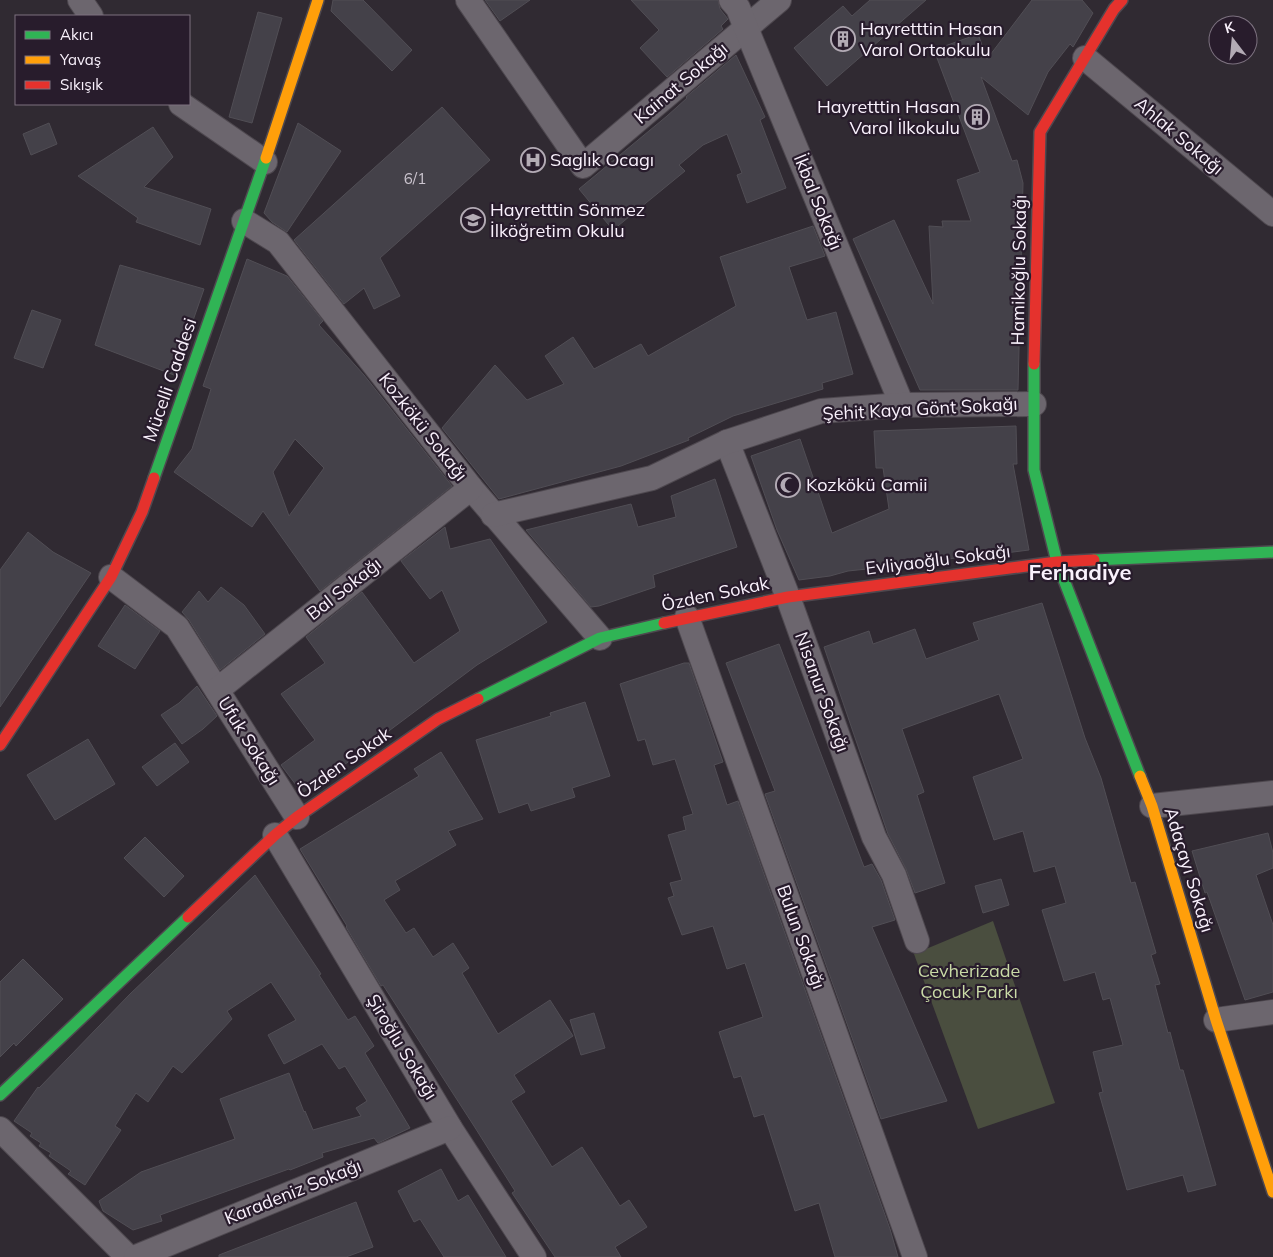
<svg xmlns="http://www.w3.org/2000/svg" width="1273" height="1257" font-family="Mulish,sans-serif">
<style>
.green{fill:#4a4e3f}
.building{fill:#444149;stroke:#514e55;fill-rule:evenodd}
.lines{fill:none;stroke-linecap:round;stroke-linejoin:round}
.street-casing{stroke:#4e484f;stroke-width:26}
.fast-casing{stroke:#4e484f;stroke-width:14}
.slow-casing{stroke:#4e484f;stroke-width:14}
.jam-casing{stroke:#4e484f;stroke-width:14}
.street{stroke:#6c666e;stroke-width:24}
.fast{stroke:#30b455;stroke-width:11}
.slow{stroke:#ff9f0a;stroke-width:11}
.jam{stroke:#e5322d;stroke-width:11}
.labels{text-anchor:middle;stroke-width:4.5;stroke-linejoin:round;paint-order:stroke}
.number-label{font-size:15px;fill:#ccc5cf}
.poi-label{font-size:18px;fill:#f9f1fc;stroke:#281c2c;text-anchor:start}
.street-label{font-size:18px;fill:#f9f1fc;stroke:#281c2c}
.park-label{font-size:18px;fill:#c9daa6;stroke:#281c2c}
.district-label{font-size:22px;font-weight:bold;fill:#f9f1fc;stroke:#281c2c}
</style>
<rect width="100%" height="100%" fill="#302a32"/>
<path class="green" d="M993 921 1055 1103 978 1129 914 954Z"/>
<g class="building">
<path d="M333 0H363L412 50 392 71 331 11Z"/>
<path d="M485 0H530L500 21Z"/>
<path d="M631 0H718L720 9 728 19 721 26 723 29 667 77 640 48 659 30Z"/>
<path d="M870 0H926L827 86 794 48 843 6 852 16Z"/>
<path d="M1032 0H1082L1093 13 1073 47 1070 44 1048 72 1028 115 981 77 1012 161 1017 160 1023 183 1018 390H920L853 239 894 220 933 304 929 226 943 227 942 221H971L957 180 980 172 934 50 978 34 987 59Z"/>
<path d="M258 12 282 18 252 123 229 117Z"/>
<path d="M736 55 765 117 760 120 786 188 747 203 737 175 742 173 727 134 703 145 679 165 685 171 613 230 579 189 667 116 687 98 686 97Z"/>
<path d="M442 107 490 160 380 258 400 296 374 309 364 288 344 304 294 240Z"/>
<path d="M49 123 57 144 31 155 23 134Z"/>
<path d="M298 123 341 151 287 232 272 222 264 213Z"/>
<path d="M153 127 173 157 144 187 211 209 200 245 136 222 138 218 78 176Z"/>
<path d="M813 226 825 256 789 267 807 320 836 312 853 374 822 383 823 389 733 416 688 438 689 440 621 466 499 499 442 428 495 365 527 400 564 384 545 356 573 337 594 369 641 344 648 356 736 306 720 257Z"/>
<path d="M247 259 287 276 323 321 319 325 364 375 452 486 320 591 263 511 252 527 174 472 192 449 211 389 203 386ZM295 439 324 468 289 516 273 472Z"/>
<path d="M120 265 204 289 174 375 95 345Z"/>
<path d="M32 310 61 320 43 368 14 358Z"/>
<path d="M1016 426 1017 464H1013L1029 550 982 556V553L933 562 848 571 830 576 799 580 777 530 751 456 800 439 832 533 889 509 883 468H876L874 431Z"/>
<path d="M715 479 737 547 653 575 655 587 599 606 591 607 526 530 631 504 638 527 676 517 671 496Z"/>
<path d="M445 527 450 549 490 539 547 622 477 665 374 742 375 744 302 793 281 765 315 740 281 694 325 663 306 637 362 592 414 663 460 631 442 590 430 599 401 561Z"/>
<path d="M28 532 53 552 91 573 0 707V570Z"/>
<path d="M221 587 244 605 265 634 220 670 189 620 182 612 199 591 208 602Z"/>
<path d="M1042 603 1085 738 1101 778 1131 883 1135 882 1156 953 1151 955 1160 984 1155 985 1168 1033 1170 1032 1180 1070H1183L1216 1185 1188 1192 1183 1175 1127 1190 1099 1093 1103 1092 1093 1052 1123 1045 1110 998 1103 1000 1095 972 1064 981 1042 910 1066 903 1055 866 1034 872 1023 831 994 840 973 777 1023 759 999 694 902 729 924 792 917 795 945 883 915 893 906 869 888 834 824 647 869 631 873 644 915 629 926 659 979 640 973 623Z"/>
<path d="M125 605 160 631 135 669 98 646Z"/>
<path d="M779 644 864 867 872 864 881 880 895 920 872 927 947 1101 881 1119 765 794 775 791 726 663Z"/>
<path d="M684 663H689L723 762 714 765 727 805 738 801 890 1229 898 1257H835L819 1203 795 1211 764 1114 754 1117 741 1076 734 1078 719 1032 763 1017 745 963 727 969 713 926 682 935 668 898 674 896 670 883 682 880 668 835 686 830 683 817 693 814 675 759 653 765 645 739 638 741 620 684Z"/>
<path d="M197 686 217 716 203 729 182 744 161 715 179 703Z"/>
<path d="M585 702 610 776 572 788 575 797 531 811 528 803 499 813 476 740 551 716 550 713Z"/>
<path d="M88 739 115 784 55 820 27 775Z"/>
<path d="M175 743 189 762 157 786 142 767Z"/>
<path d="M441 752 483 819 448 831 456 845 395 881 400 890 384 900 406 933 414 928 433 957 453 943 469 968 462 973 498 1034 550 1000 573 1036 514 1075 525 1092 511 1101 552 1167 582 1147 620 1206 629 1200 647 1227 615 1247 621 1257H555L512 1193 515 1191 474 1126 383 985 381 986 346 927 347 926 300 849 419 776 414 769Z"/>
<path d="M1268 833 1273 853V868L1256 875 1273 925V992L1245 1000 1207 892 1205 893 1192 851Z"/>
<path d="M145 837 184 876 164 897 124 858Z"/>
<path d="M255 875 321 974 319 975 348 1020 355 1016 374 1046 365 1053 410 1128 378 1143 374 1138 322 1153 323 1157 290 1170 289 1169 160 1215 162 1221 133 1230 103 1211 99 1201 141 1172 235 1139 220 1099 289 1073 304 1112 305 1111 313 1130 361 1116 356 1108 367 1101 345 1066 339 1069 322 1044 284 1064 268 1035 296 1020 271 982 227 1011 232 1019 182 1073 173 1066 148 1102 136 1093 115 1126 121 1130 85 1185 68 1174 71 1171 49 1156 51 1153 39 1146 41 1143 30 1136 32 1133 14 1121 38 1087 39 1088 130 994Z"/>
<path d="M1001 879 1009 905 983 913 975 886Z"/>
<path d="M23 959 63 999 16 1046 14 1043 0 1057V982Z"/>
<path d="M594 1013 605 1048 581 1055 570 1020Z"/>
<path d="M441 1169 458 1201 468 1195 506 1257H444L420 1219 414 1222 398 1191Z"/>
<path d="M356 1202 373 1247 346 1257H219V1255Z"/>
</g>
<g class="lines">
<defs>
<g id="street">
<path d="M80 0 91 16"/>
<path d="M468 0 583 166 779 0"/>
<path d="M731 0 738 8 746 28 902 405"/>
<path d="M1085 58 1273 214"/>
<path d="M181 104 265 162"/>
<path d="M244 221 278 242 471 488 600 638"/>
<path d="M727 442 788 597 874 837 894 875 917 941"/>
<path d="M493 515 652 478 727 442 821 411 902 405 1034 404"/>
<path d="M111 577 177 627 297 817"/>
<path d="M687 617 915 1257"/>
<path d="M217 690 471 488"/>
<path d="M1152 806 1273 793"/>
<path d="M275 835 450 1128 534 1257"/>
<path d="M1216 1020 1273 1012"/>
<path d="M0 1129 128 1257"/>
<path d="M136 1257 450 1128"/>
</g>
<g id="fast">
<path d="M1034 364V470L1057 562 1140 776"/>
<path d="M154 478 266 158"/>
<path d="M1094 560 1273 552"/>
<path d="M478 699 600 638 664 623"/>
<path d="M0 1095 188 917"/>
</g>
<g id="slow">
<path d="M266 158 318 0"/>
<path d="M1140 776 1152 806 1216 1020 1273 1192"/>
</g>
<g id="jam">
<path d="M1034 364 1040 132 1114 9 1122 0"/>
<path d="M664 623 788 597 1057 562 1094 560"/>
<path d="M0 745 111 577 142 512 154 478"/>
<path d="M188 917 275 835 297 817 438 719 478 699"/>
</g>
</defs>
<use href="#street" class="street-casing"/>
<use href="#fast" class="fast-casing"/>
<use href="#slow" class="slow-casing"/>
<use href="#jam" class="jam-casing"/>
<use href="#street" class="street"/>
<use href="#fast" class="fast"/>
<use href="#slow" class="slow"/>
<use href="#jam" class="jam"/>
</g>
<defs>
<symbol id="building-ring" viewBox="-11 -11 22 22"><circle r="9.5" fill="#281c2c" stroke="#b3abb5" stroke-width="1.5"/><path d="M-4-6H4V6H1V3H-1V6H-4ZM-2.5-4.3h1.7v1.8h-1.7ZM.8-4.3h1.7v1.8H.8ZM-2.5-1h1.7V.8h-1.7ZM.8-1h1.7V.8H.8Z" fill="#b3abb5"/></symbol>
<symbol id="hospital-ring" viewBox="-11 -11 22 22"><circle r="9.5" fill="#281c2c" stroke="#b3abb5" stroke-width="1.5"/><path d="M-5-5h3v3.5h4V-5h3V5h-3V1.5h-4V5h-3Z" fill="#b3abb5"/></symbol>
<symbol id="school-ring" viewBox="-11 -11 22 22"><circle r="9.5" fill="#281c2c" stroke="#b3abb5" stroke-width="1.5"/><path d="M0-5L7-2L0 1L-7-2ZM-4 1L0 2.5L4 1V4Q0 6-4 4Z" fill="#b3abb5"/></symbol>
<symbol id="mosque-ring" viewBox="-11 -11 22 22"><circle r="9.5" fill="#281c2c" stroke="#b3abb5" stroke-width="1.5"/><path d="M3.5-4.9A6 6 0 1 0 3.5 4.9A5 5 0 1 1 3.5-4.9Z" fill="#b3abb5"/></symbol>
</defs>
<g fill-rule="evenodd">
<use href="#building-ring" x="829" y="25" width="28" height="28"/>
<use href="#building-ring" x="963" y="103" width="28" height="28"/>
<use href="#hospital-ring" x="519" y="146" width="28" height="28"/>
<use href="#school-ring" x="459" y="206" width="28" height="28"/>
<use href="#mosque-ring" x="774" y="471" width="28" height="28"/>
</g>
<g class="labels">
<g class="number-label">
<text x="415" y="184">6/1</text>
</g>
<g class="poi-label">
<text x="860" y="35">Hayretttin Hasan<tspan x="860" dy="21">Varol Ortaokulu</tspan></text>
<text x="960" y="113" text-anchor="end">Hayretttin Hasan<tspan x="960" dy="21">Varol İlkokulu</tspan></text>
<text x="550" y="166">Saglık Ocagı</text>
<text x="490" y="216">Hayretttin Sönmez<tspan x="490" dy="21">İlköğretim Okulu</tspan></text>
<text x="806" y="491">Kozkökü Camii</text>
</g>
<g class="street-label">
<text transform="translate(681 83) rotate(-40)" y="6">Kainat Sokağı</text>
<text transform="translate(1179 136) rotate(40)" y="6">Ahlak Sokağı</text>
<text transform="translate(818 202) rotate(68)" y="6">İkbal Sokağı</text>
<text transform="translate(1019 270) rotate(-89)" y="6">Hamikoğlu Sokağı</text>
<text transform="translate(170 380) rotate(-71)" y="6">Mücelli Caddesi</text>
<text transform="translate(920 409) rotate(-3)" y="6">Şehit Kaya Gönt Sokağı</text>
<text transform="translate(423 427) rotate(52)" y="6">Kozkökü Sokağı</text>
<text transform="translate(938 560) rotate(-7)" y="6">Evliyaoğlu Sokağı</text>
<text transform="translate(344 589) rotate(-38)" y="6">Bal Sokağı</text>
<text transform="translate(715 594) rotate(-12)" y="6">Özden Sokak</text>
<text transform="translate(822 692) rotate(70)" y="6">Nisanur Sokağı</text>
<text transform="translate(249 741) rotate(58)" y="6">Ufuk Sokağı</text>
<text transform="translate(344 763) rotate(-35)" y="6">Özden Sokak</text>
<text transform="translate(1189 870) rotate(73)" y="6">Adaçayı Sokağı</text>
<text transform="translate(801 937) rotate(70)" y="6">Bulun Sokağı</text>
<text transform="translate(402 1047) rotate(59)" y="6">Şiroğlu Sokağı</text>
<text transform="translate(293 1192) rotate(-22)" y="6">Karadeniz Sokağı</text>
</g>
<g class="park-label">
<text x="969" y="977">Cevherizade<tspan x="969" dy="21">Çocuk Parkı</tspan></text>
</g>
<g class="district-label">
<text x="1080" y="580">Ferhadiye</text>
</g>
</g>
<rect x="15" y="15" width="175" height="90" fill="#281c2c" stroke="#7c717f"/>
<rect x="25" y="31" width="25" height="8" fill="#30b455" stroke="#7c717f"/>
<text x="60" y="40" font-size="15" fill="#f9f1fc">Akıcı</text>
<rect x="25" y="56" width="25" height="8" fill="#ff9f0a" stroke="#7c717f"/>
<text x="60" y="65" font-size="15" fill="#f9f1fc">Yavaş</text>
<rect x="25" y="81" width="25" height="8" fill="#e5322d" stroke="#7c717f"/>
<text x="60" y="90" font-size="15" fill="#f9f1fc">Sıkışık</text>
<g transform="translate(1233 40) rotate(344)"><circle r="24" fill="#281c2c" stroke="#7c717f"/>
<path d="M0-4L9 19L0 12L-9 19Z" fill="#b3abb5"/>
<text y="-8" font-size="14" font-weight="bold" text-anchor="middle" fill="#f9f1fc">K</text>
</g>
</svg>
